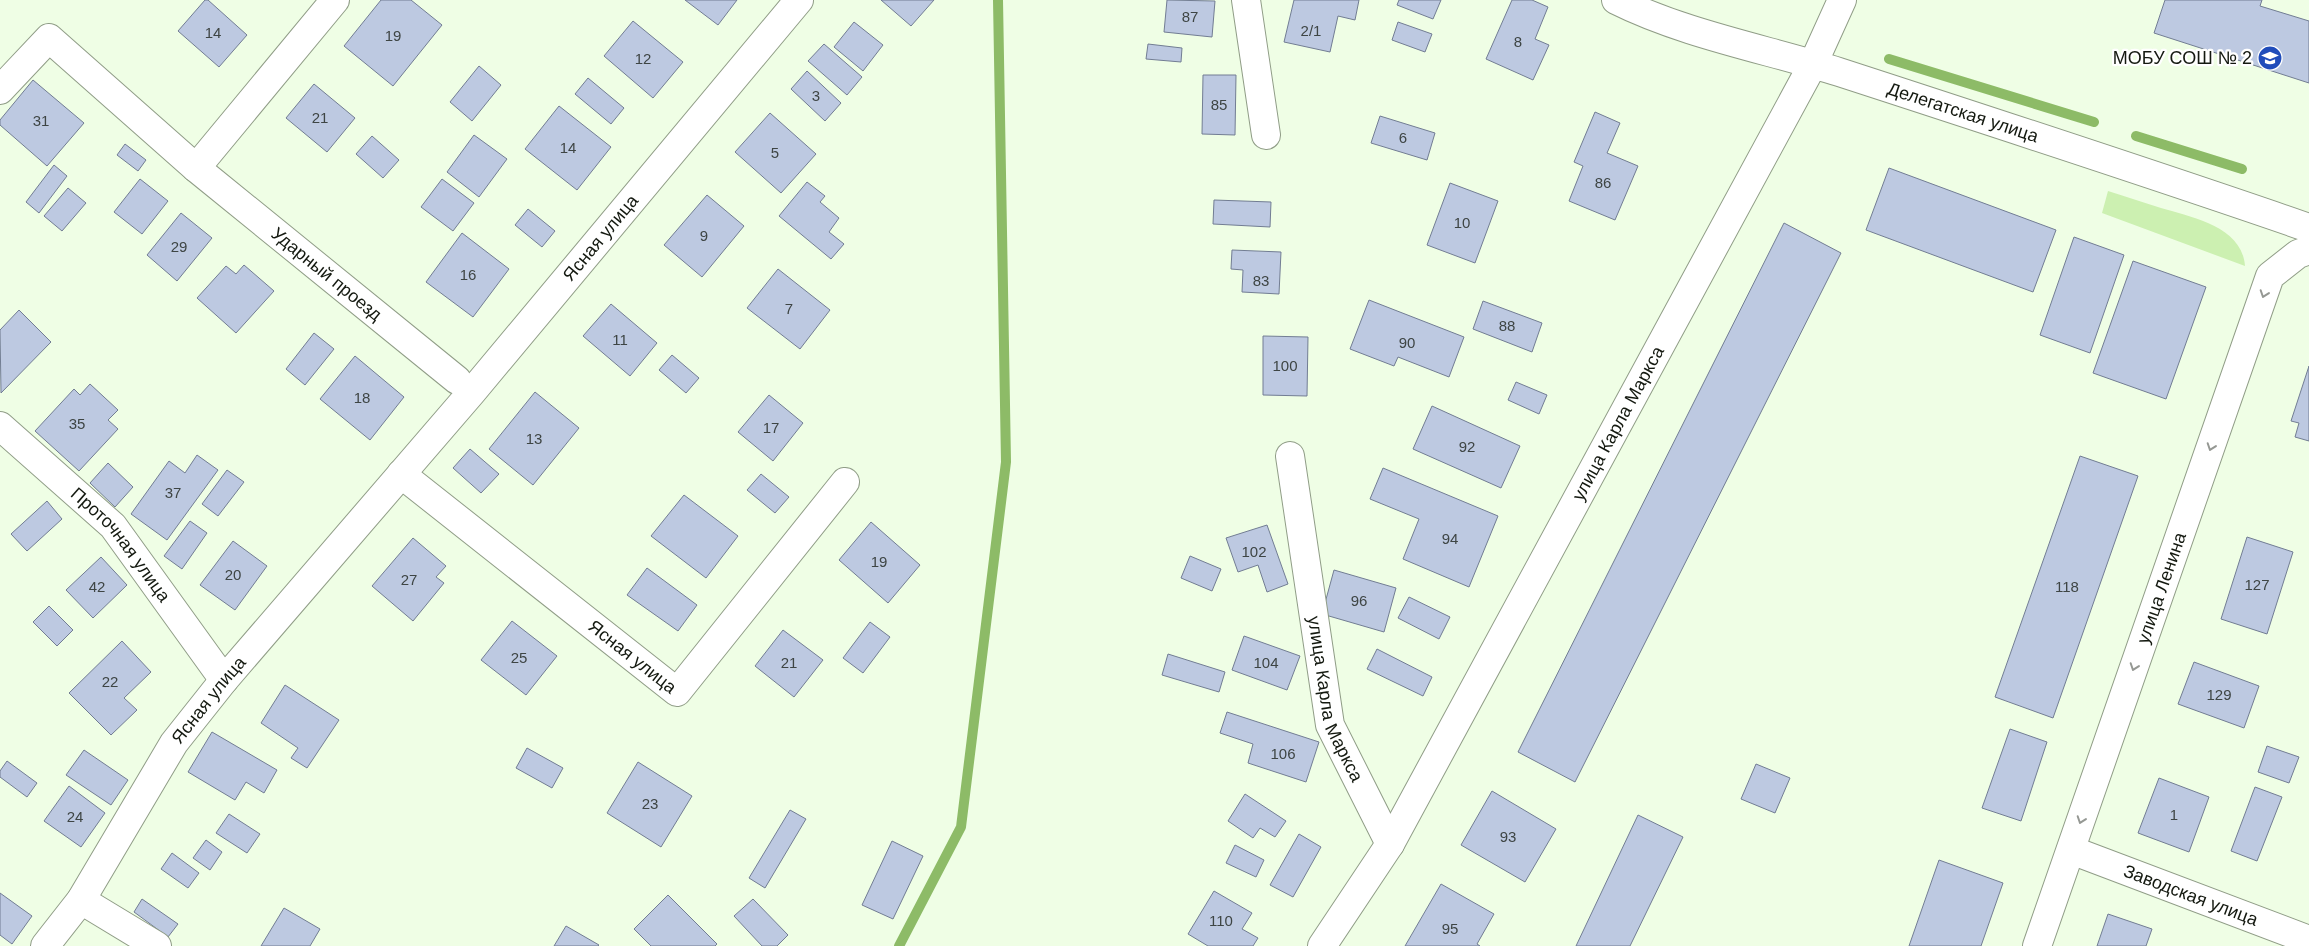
<svg xmlns="http://www.w3.org/2000/svg" width="2309" height="946" font-family="Helvetica,sans-serif">
<style>
.green{fill:#ccf0b1}
.lines{fill:none;stroke-linecap:round;stroke-linejoin:round}
.stream{stroke:#8dbb67;stroke-width:10}
.building{fill:#bdc9e1;stroke:#727d93}
.street-casing{stroke:#909d87;stroke-width:30}
.secondary-casing{stroke:#909d87;stroke-width:30}
.street{stroke:#fff;stroke-width:28}
.secondary{stroke:#fff;stroke-width:28}
.oneway{stroke:#959893}
.labels{text-anchor:middle;stroke-width:4.5;stroke-linejoin:round;paint-order:stroke}
.number-label{font-size:15px;fill:#3e4544}
.poi-label{font-size:18px;fill:#141910;stroke:#fff;text-anchor:end}
.street-label{font-size:18px;fill:#141910;stroke:#fff}
</style>
<rect width="100%" height="100%" fill="#effee5"/>
<path class="green" d="M2108 191C2126 197 2143 202 2161 208 2191 217 2242 226 2245 266L2102 213Z"/>
<g class="lines">
<g class="stream">
<path d="M1889 59 2094 122"/>
<path d="M2136 136 2242 169"/>
<path d="M899 946 961 827 1006 462 998 0"/>
</g>
</g>
<g class="building">
<path d="M205 0H208L247 35 219 67 178 31Z"/>
<path d="M381 0H411L442 25 393 86 344 46Z"/>
<path d="M685 0H737L718 25Z"/>
<path d="M881 0H934L911 26Z"/>
<path d="M1167 0 1215 1 1212 37 1164 32Z"/>
<path d="M1294 0H1359L1355 20 1338 16 1330 52 1284 42Z"/>
<path d="M1399 0H1441L1433 19 1397 5Z"/>
<path d="M1512 0H1532L1548 7 1535 39 1549 45 1533 80 1486 59Z"/>
<path d="M2165 0H2262L2260 6 2309 21V83L2154 33Z"/>
<path d="M633 21 683 62 653 98 604 56Z"/>
<path d="M854 22 883 45 863 71 834 47Z"/>
<path d="M1398 22 1432 34 1425 52 1392 40Z"/>
<path d="M824 44 862 77 847 95 808 61Z"/>
<path d="M1148 44 1182 48 1181 62 1146 59Z"/>
<path d="M479 66 501 85 472 121 450 102Z"/>
<path d="M807 71 841 103 825 121 791 89Z"/>
<path d="M1203 75H1236L1235 135 1202 134Z"/>
<path d="M588 78 624 108 611 124 575 94Z"/>
<path d="M33 80 84 123 47 166 0 125V120Z"/>
<path d="M314 84 355 118 327 152 286 118Z"/>
<path d="M559 106 611 147 577 190 525 149Z"/>
<path d="M1595 112 1620 123 1607 153 1638 166 1615 220 1569 201 1583 166 1574 162Z"/>
<path d="M770 113 816 154 781 193 735 152Z"/>
<path d="M1380 116 1435 133 1427 160 1371 143Z"/>
<path d="M474 135 507 159 479 197 447 172Z"/>
<path d="M372 136 399 160 383 178 356 154Z"/>
<path d="M125 144 146 160 138 171 117 155Z"/>
<path d="M54 165 67 176 39 213 26 202Z"/>
<path d="M1889 168 2056 230 2033 292 1866 230Z"/>
<path d="M140 179 168 201 142 234 114 212Z"/>
<path d="M442 179 474 203 453 231 421 207Z"/>
<path d="M807 182 825 196 820 202 839 218 829 232 844 244 831 259 779 216Z"/>
<path d="M1450 183 1498 201 1475 263 1427 245Z"/>
<path d="M68 188 86 203 62 231 44 216Z"/>
<path d="M707 195 744 226 702 277 664 245Z"/>
<path d="M1214 200 1271 202 1270 227 1213 224Z"/>
<path d="M528 209 555 231 542 247 515 225Z"/>
<path d="M181 213 212 238 177 281 147 255Z"/>
<path d="M1784 223 1841 253 1575 782 1518 752Z"/>
<path d="M462 233 509 269 473 317 426 282Z"/>
<path d="M2074 237 2124 255 2090 353 2040 335Z"/>
<path d="M1232 250 1281 252 1279 294 1242 292 1243 270 1231 269Z"/>
<path d="M2133 261 2206 287 2166 399 2093 373Z"/>
<path d="M244 265 274 291 236 333 197 298 226 266 236 274Z"/>
<path d="M778 269 830 310 800 349 747 308Z"/>
<path d="M1369 300 1464 337 1449 377 1398 357 1394 366 1350 349Z"/>
<path d="M1483 301 1542 323 1532 352 1473 329Z"/>
<path d="M611 304 657 343 630 376 583 336Z"/>
<path d="M19 310 51 342 1 393 0 330Z"/>
<path d="M314 333 334 349 305 385 286 369Z"/>
<path d="M1263 336 1308 337 1307 396 1263 395Z"/>
<path d="M672 355 699 378 686 393 659 370Z"/>
<path d="M355 356 404 397 370 440 320 399Z"/>
<path d="M2309 366V441L2295 437 2299 423 2291 421Z"/>
<path d="M1516 382 1547 395 1539 414 1508 400Z"/>
<path d="M90 384 118 410 108 420 118 429 79 471 35 431 74 389 80 395Z"/>
<path d="M535 392 579 428 533 485 489 449Z"/>
<path d="M769 395 803 423 773 461 738 432Z"/>
<path d="M1432 406 1520 446 1501 488 1413 449Z"/>
<path d="M470 449 499 474 481 493 453 468Z"/>
<path d="M197 455 218 470 167 540 131 514 169 461 185 473Z"/>
<path d="M2080 456 2138 476 2053 718 1995 697Z"/>
<path d="M108 463 133 487 115 507 90 483Z"/>
<path d="M1383 468 1498 516 1469 587 1403 559 1419 519 1370 499Z"/>
<path d="M227 470 244 482 218 516 202 504Z"/>
<path d="M761 474 789 497 775 513 747 490Z"/>
<path d="M684 495 738 536 706 578 651 536Z"/>
<path d="M47 501 62 519 27 551 11 534Z"/>
<path d="M190 521 207 533 182 569 164 556Z"/>
<path d="M871 522 920 565 888 603 839 560Z"/>
<path d="M1267 525 1288 584 1267 592 1258 565 1238 572 1226 538Z"/>
<path d="M2247 537 2293 552 2267 634 2221 619Z"/>
<path d="M413 538 446 566 436 577 444 583 413 621 372 586Z"/>
<path d="M233 541 267 566 235 610 200 585Z"/>
<path d="M1190 556 1221 569 1212 591 1181 578Z"/>
<path d="M101 557 127 585 93 618 66 590Z"/>
<path d="M647 568 697 605 678 631 627 595Z"/>
<path d="M1334 570 1396 588 1384 632 1322 614Z"/>
<path d="M1409 597 1450 617 1439 639 1398 618Z"/>
<path d="M49 606 73 630 57 646 33 622Z"/>
<path d="M512 621 557 656 526 695 481 660Z"/>
<path d="M870 622 890 637 863 673 843 658Z"/>
<path d="M783 630 823 660 794 697 755 666Z"/>
<path d="M1244 636 1300 656 1287 690 1232 670Z"/>
<path d="M122 641 151 672 124 698 137 710 111 735 69 693Z"/>
<path d="M1377 649 1432 677 1423 696 1367 669Z"/>
<path d="M1168 654 1225 672 1219 692 1162 675Z"/>
<path d="M2194 662 2259 686 2244 728 2178 704Z"/>
<path d="M285 685 339 720 307 768 291 758 298 748 261 723Z"/>
<path d="M1227 712 1319 742 1306 782 1248 763 1253 744 1220 733Z"/>
<path d="M2010 729 2047 742 2021 821 1982 808Z"/>
<path d="M212 732 277 770 264 793 246 782 235 800 188 772Z"/>
<path d="M2267 746 2299 757 2289 783 2258 772Z"/>
<path d="M527 748 563 768 552 788 516 768Z"/>
<path d="M84 750 128 780 111 805 66 775Z"/>
<path d="M7 761 37 783 27 797 0 777V771Z"/>
<path d="M638 762 692 796 661 847 607 813Z"/>
<path d="M1756 764 1790 778 1775 813 1741 799Z"/>
<path d="M2159 778 2209 797 2189 852 2138 833Z"/>
<path d="M69 786 105 813 81 847 44 821Z"/>
<path d="M2255 787 2282 797 2257 861 2231 851Z"/>
<path d="M1492 791 1556 829 1525 882 1461 845Z"/>
<path d="M1245 794 1286 821 1275 837 1260 828 1253 838 1228 821Z"/>
<path d="M790 810 806 819 765 888 749 878Z"/>
<path d="M229 814 260 834 247 853 216 833Z"/>
<path d="M1638 815 1683 837 1630 946H1576Z"/>
<path d="M1299 834 1321 847 1293 897 1270 885Z"/>
<path d="M206 840 222 852 210 870 193 858Z"/>
<path d="M892 841 923 856 893 919 862 905Z"/>
<path d="M1235 845 1264 860 1256 877 1226 863Z"/>
<path d="M172 853 199 873 188 888 161 869Z"/>
<path d="M1939 860 2003 883 1981 946H1909Z"/>
<path d="M1441 884 1494 914 1477 944 1480 946H1405Z"/>
<path d="M1214 891 1252 913 1242 929 1258 938 1253 946H1208L1188 934Z"/>
<path d="M0 893 32 916 12 944 0 935Z"/>
<path d="M668 895 717 944 715 946H651L634 929Z"/>
<path d="M142 899 178 924 168 937 134 912Z"/>
<path d="M753 899 788 935 777 946H762L734 916Z"/>
<path d="M284 908 320 929 310 946H261Z"/>
<path d="M2108 914 2152 929 2146 946H2097Z"/>
<path d="M566 926 599 945 598 946H554Z"/>
</g>
<g class="lines">
<defs>
<g id="street">
<path d="M1246 0 1266 135"/>
<path id="s1" d="M1616 0C1684 34 1766 49 1839 72 1996 123 2153 174 2309 228"/>
<path id="s2" d="M0 90 49 38 196 168 457 380"/>
<path d="M196 168 335 0"/>
<path id="s3" d="M0 426 113 526 224 680"/>
<path id="s4" d="M1290 456 1330 725 1390 844"/>
<path id="s5" d="M401 474 677 692 845 482"/>
<path id="s6" d="M2071 850 2309 940"/>
<path d="M81 900 157 946"/>
<path id="s7" d="M45 946 81 900 174 743 224 680 472 392 799 0"/>
<path id="s8" d="M1322 946 1390 844 1813 64 1842 0"/>
</g>
<g id="secondary">
<path id="s9" d="M2037 946 2270 276 2298 254 2309 250"/>
</g>
</defs>
<use href="#street" class="street-casing"/>
<use href="#secondary" class="secondary-casing"/>
<use href="#street" class="street"/>
<use href="#secondary" class="secondary"/>
</g>
<defs><path id="oneway-chevron" d="M-2-3.5L2.5 0L-2 3.5" fill="none" stroke-width="1.6" stroke-linecap="round" stroke-linejoin="round" transform="scale(1.25)"/></defs>
<g class="oneway">
<use href="#oneway-chevron" transform="translate(2264 294) rotate(109)"/>
<use href="#oneway-chevron" transform="translate(2211 447) rotate(109)"/>
<use href="#oneway-chevron" transform="translate(2134 667) rotate(109)"/>
<use href="#oneway-chevron" transform="translate(2081 820) rotate(109)"/>
</g>
<defs>
<symbol id="school-disc" viewBox="-11 -11 22 22"><circle r="9.5" fill="#204cba" stroke="#fff"/><path d="M0-5L7-2L0 1L-7-2ZM-4 1L0 2.5L4 1V4Q0 6-4 4Z" fill="#fff"/></symbol>
</defs>
<g fill-rule="evenodd">
<use href="#school-disc" x="2256" y="44" width="28" height="28"/>
</g>
<g class="labels">
<g class="number-label">
<text x="1190" y="22">87</text>
<text x="1311" y="36">2/1</text>
<text x="213" y="38">14</text>
<text x="393" y="41">19</text>
<text x="1518" y="47">8</text>
<text x="643" y="64">12</text>
<text x="816" y="101">3</text>
<text x="1219" y="110">85</text>
<text x="320" y="123">21</text>
<text x="41" y="126">31</text>
<text x="1403" y="143">6</text>
<text x="568" y="153">14</text>
<text x="775" y="158">5</text>
<text x="1603" y="188">86</text>
<text x="1462" y="228">10</text>
<text x="704" y="241">9</text>
<text x="179" y="252">29</text>
<text x="468" y="280">16</text>
<text x="1261" y="286">83</text>
<text x="789" y="314">7</text>
<text x="1507" y="331">88</text>
<text x="620" y="345">11</text>
<text x="1407" y="348">90</text>
<text x="1285" y="371">100</text>
<text x="362" y="403">18</text>
<text x="77" y="429">35</text>
<text x="771" y="433">17</text>
<text x="534" y="444">13</text>
<text x="1467" y="452">92</text>
<text x="173" y="498">37</text>
<text x="1450" y="544">94</text>
<text x="1254" y="557">102</text>
<text x="879" y="567">19</text>
<text x="233" y="580">20</text>
<text x="409" y="585">27</text>
<text x="2257" y="590">127</text>
<text x="97" y="592">42</text>
<text x="2067" y="592">118</text>
<text x="1359" y="606">96</text>
<text x="519" y="663">25</text>
<text x="789" y="668">21</text>
<text x="1266" y="668">104</text>
<text x="110" y="687">22</text>
<text x="2219" y="700">129</text>
<text x="1283" y="759">106</text>
<text x="650" y="809">23</text>
<text x="2174" y="820">1</text>
<text x="75" y="822">24</text>
<text x="1508" y="842">93</text>
<text x="1221" y="926">110</text>
<text x="1450" y="934">95</text>
</g>
<g class="poi-label">
<text x="2252" y="64">МОБУ СОШ № 2</text>
</g>
<g class="street-label">
<text dy="6" stroke="none"><textPath href="#s1" startOffset="365">Делегатская улица</textPath></text>
<text dy="6" stroke="none"><textPath href="#s7" startOffset="902">Ясная улица</textPath></text>
<text dy="6" stroke="none"><textPath href="#s2" startOffset="436">Ударный проезд</textPath></text>
<text dy="6" stroke="none"><textPath href="#s8" startOffset="601">улица Карла Маркса</textPath></text>
<text dy="6" stroke="none"><textPath href="#s3" startOffset="170">Проточная улица</textPath></text>
<text dy="6" stroke="none"><textPath href="#s9" startOffset="379">улица Ленина</textPath></text>
<text dy="6" stroke="none"><textPath href="#s5" startOffset="295">Ясная улица</textPath></text>
<text dy="6" stroke="none"><textPath href="#s4" startOffset="248">улица Карла Маркса</textPath></text>
<text dy="6" stroke="none"><textPath href="#s7" startOffset="296">Ясная улица</textPath></text>
<text dy="6" stroke="none"><textPath href="#s6" startOffset="128">Заводская улица</textPath></text>
</g>
</g>
</svg>
